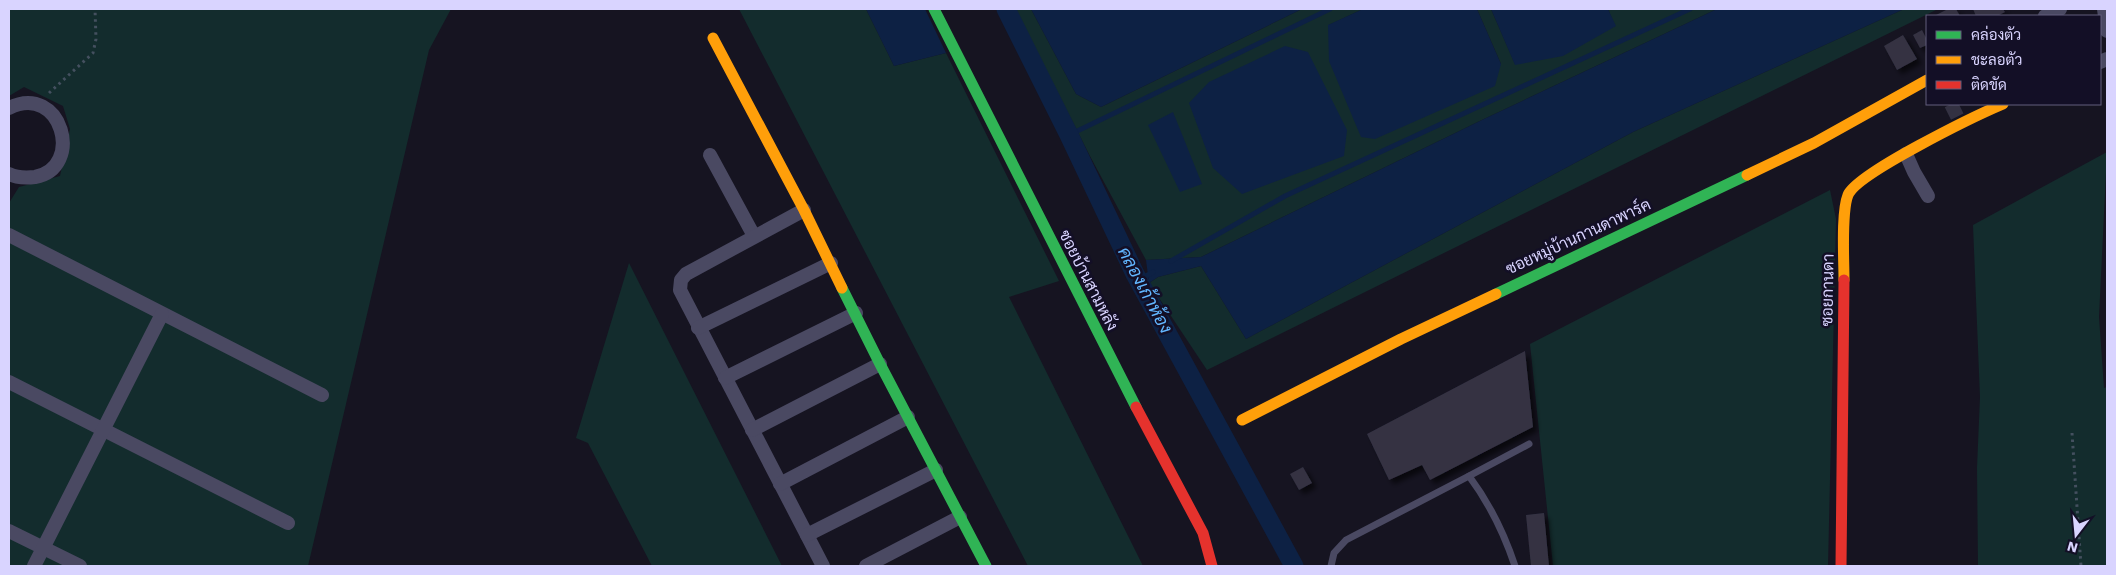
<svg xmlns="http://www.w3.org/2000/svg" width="2116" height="575" font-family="'Work Sans',Sarabun,sans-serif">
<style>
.green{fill:#132c2d}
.water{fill:#0d2144}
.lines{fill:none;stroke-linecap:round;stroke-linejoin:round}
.stream{stroke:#0d2144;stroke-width:5}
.canal{stroke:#0d2144;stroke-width:19}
.building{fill:#343243;filter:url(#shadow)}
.street-tunnel{stroke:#333142;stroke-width:14;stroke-dasharray:14 7;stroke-linecap:butt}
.path{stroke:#44505f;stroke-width:3;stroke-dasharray:2.5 4;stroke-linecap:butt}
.lane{stroke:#4a4962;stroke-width:7}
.street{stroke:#4a4962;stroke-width:14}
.fast{stroke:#30b455;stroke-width:11}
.slow{stroke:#ff9f0a;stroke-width:11}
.jam{stroke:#e5322d;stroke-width:11}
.labels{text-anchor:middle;stroke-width:5;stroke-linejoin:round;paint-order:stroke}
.street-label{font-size:16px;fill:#d9d4ff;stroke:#130f26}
.water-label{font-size:18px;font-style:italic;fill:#62b6ff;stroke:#130f26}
</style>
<defs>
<filter id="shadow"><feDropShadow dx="4.5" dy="4.5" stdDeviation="2.5" flood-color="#0009"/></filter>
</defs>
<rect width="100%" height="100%" fill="#161421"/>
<g class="green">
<path d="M9 9H451L429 50 308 566H9V203L19 187 60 176 70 129 63 106 24 87 9 96Z"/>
<path d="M739 9H866L894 66 946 53 1059 281 1009 297 1143 566H1028Z"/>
<path d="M1015 9H1031L1076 94 1101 107 1302 9H1363L1329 25 1501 64 1477 9H1491L1515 64 1615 26 1608 9H1717L1484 119 1201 257 1146 260 1091 158Z"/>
<path d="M1904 9H1938L1207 370 1149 283 1158 277 1201 266 1246 339 1633 132Z"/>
<path d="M2107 152 2099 317 2104 388 2107 387V566H1978L1977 468 1980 397 1973 225Z"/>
<path d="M1830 190 1836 219 1828 566H1553L1530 344Z"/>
<path d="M629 263 782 566H652L588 443 576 438Z"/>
</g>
<g class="water">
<path d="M866 9H925L946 53 894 66Z"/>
<path d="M1031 9H1302L1101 107 1076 94Z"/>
<path d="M1363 9H1477L1501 64 1495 86 1375 139 1361 137 1329 61 1328 25Z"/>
<path d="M1491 9H1608L1616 26 1563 56 1515 65Z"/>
<path d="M1717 9H1904L1633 132 1246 339 1201 266 1158 277 1149 283 1146 260 1201 257 1484 119Z"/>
<path d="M1285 46 1308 52 1347 130 1344 156 1242 194 1213 168 1189 103 1209 82Z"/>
<path d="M1173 112 1202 184 1180 192 1148 125Z"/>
</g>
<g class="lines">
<g class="stream">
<path d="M1069 135 1330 9"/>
<path d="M1171 261 1285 196 1690 9"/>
<path d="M1139 280 1153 272"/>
</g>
<path class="canal" d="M1006 9 1069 135 1135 274 1294 566"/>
</g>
<g class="building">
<path d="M1948 9H1956L1960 16H1934Z"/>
<path d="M1973 9H2003L2005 12 1997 16H1976Z"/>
<path d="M1922 30 1927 40V45L1920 48 1913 35Z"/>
<path d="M1903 35 1917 59 1897 70 1884 46Z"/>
<path d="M1525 351 1533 427 1430 480 1422 465 1389 480 1367 434Z"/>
<path d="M1303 467 1312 483 1299 490 1290 474Z"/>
<path d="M1544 513 1549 566H1531L1526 515Z"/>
</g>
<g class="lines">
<path class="street-tunnel" d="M1951 104 1961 124"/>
<g class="path">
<path d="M49 93 93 53 96 39 95 9"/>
<path d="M2072 433 2081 566"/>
</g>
<g class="lane">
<path d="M1469 476 1529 444"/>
<path d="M1331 566 1334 553 1346 540 1469 476C1490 504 1504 533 1515 566"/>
</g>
<g class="street">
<path d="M2104 9 2107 31"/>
<path d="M2045 16 2060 9"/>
<path d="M2100 62 2107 59"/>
<path d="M9 108C62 82 85 168 35 177 26 178 17 178 9 174"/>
<path d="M1906 154 1914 172 1928 196"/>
<path d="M710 155 754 236"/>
<path d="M804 210 686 274 681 280 680 290 823 566"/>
<path d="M9 235 322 395"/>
<path d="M698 328 831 263"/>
<path d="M725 378 856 313"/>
<path d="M9 382 288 523"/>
<path d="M752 430 880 364"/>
<path d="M780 484 908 417"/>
<path d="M9 531 80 566"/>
<path d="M807 535 936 470"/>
<path d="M34 566 162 314"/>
<path d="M866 566 960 517"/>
</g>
<g class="fast">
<path d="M934 9 1136 407"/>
<path d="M842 288 880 364 986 566"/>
<path d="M1496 294 1747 175"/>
</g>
<g class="slow">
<path d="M713 38 804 210 842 288"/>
<path d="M1747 175 1814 143 1927 80"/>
<path d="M1844 280C1844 260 1841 212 1848 195 1857 173 1977 115 2003 104"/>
<path d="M1242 420 1401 339 1496 294"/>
</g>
<g class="jam">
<path d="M1136 407 1203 533 1212 566"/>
<path d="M1841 566 1844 280"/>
</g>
</g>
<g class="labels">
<g class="street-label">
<text transform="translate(1578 236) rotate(-25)" y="6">ซอยหมู่บ้านกานดาพาร์ค</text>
<text transform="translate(1089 280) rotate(63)" y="6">ซอยบ้านสามหลัง</text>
<text transform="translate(1827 290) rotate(-89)" y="6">ซอยกานดา</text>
</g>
<g class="water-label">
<text transform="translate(1145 290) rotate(62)" y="6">คลองเก้าห้อง</text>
</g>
</g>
<rect width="2116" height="575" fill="none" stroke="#d9d4ff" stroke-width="20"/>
<rect x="1926" y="15" width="175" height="90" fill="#130f26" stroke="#625e7d"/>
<rect x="1936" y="31" width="25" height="8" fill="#30b455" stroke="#625e7d"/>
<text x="1971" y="40" font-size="15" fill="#d9d4ff">คล่องตัว</text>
<rect x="1936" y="56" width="25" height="8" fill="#ff9f0a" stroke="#625e7d"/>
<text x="1971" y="65" font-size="15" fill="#d9d4ff">ชะลอตัว</text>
<rect x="1936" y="81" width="25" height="8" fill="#e5322d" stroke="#625e7d"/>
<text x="1971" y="90" font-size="15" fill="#d9d4ff">ติดขัด</text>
<g transform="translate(2076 535) rotate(196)" stroke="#130f26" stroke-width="4" paint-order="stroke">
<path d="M0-4L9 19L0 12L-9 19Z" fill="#d9d4ff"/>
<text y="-8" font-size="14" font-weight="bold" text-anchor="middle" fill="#d9d4ff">N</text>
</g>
</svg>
